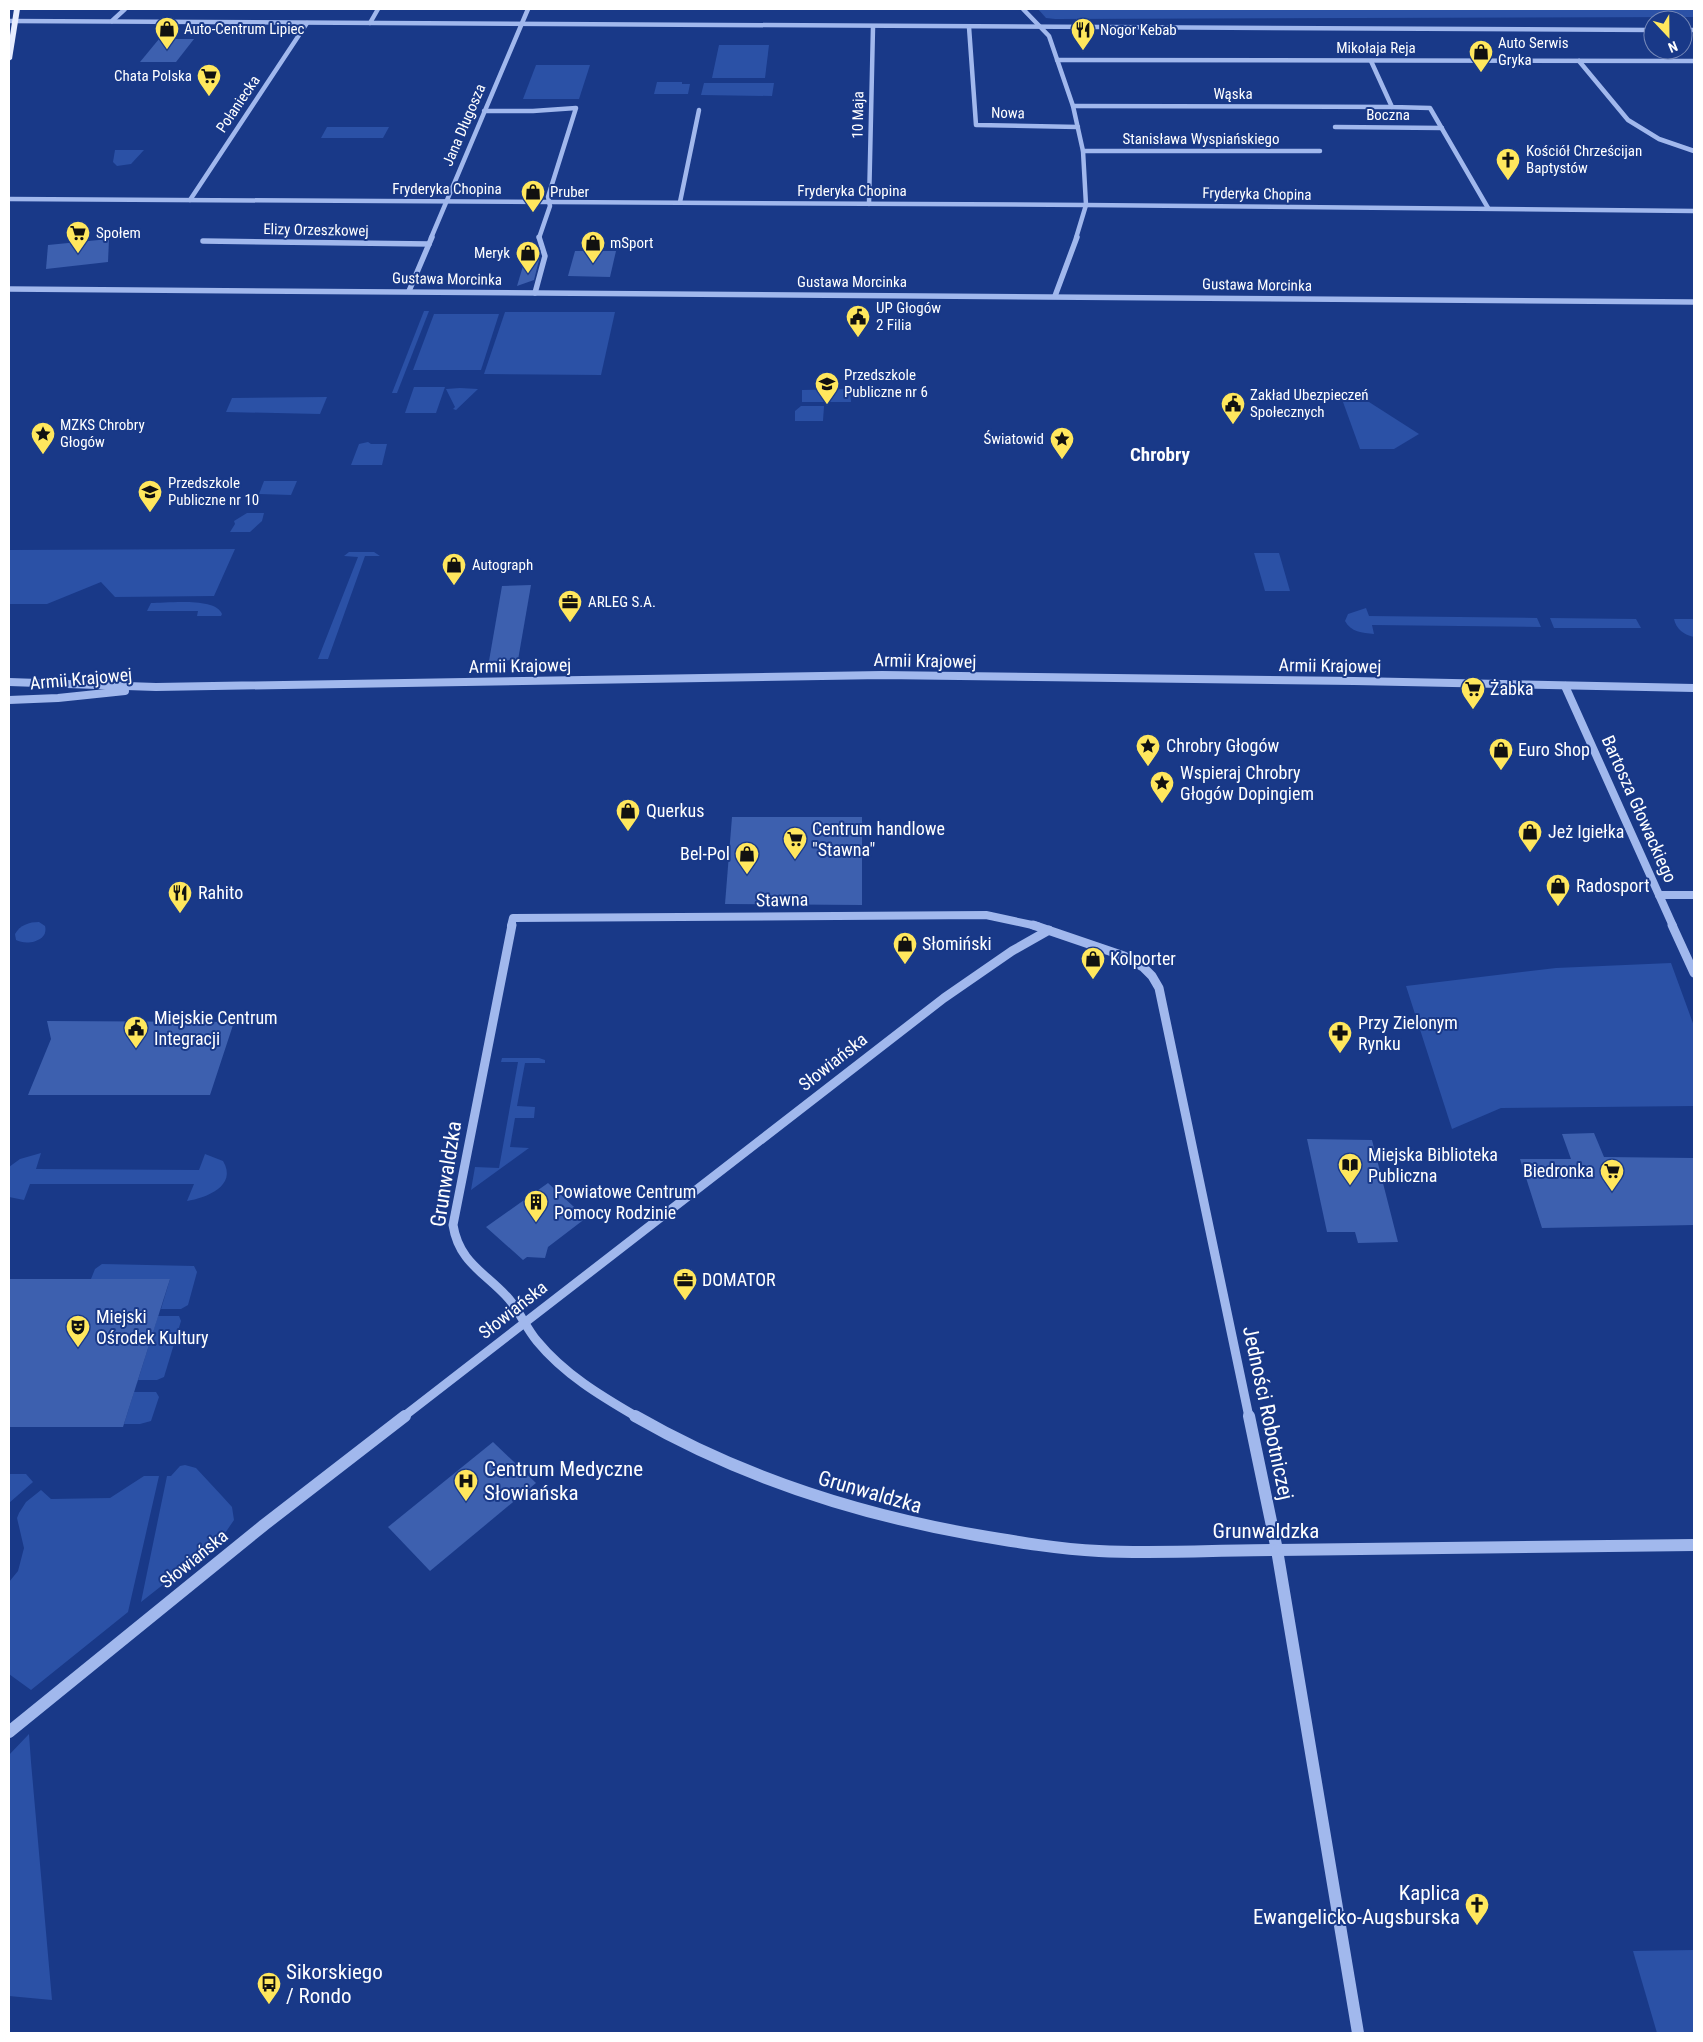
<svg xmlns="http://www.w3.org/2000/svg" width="1703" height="2042" font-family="'Roboto Condensed',sans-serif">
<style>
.green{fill:#2b51a6}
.building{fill:#3d60af}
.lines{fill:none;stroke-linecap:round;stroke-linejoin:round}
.minor-far4{stroke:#a1b8ed;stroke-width:4.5}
.minor-far3{stroke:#a1b8ed;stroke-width:5.5}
.minor-far2{stroke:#a1b8ed;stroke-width:8}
.minor-far1{stroke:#a1b8ed;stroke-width:9}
.minor{stroke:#a1b8ed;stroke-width:12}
.major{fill:#e7edff;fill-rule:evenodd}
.labels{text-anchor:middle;stroke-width:4;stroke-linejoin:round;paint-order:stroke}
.far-poi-label{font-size:15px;fill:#fff;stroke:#193988;text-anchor:start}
.far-street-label{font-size:15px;fill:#fff;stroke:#193988}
.street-label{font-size:18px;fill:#fff;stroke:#193988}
.poi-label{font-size:18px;fill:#fff;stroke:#193988;text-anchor:start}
.far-district-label{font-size:19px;font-weight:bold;fill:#fff;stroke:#193988}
.near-street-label{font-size:21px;fill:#fff;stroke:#193988}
.near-poi-label{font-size:21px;fill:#fff;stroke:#193988;text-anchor:start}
</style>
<rect width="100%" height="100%" fill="#193988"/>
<g class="green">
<path d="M1038 9H1694V17L1055 19 1046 18Z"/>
<path d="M719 45H769L765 78H712Z"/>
<path d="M536 65H590L579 99H523Z"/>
<path d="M657 82H682V84H690L688 94H654Z"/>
<path d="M704 83H774L772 96 701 95Z"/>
<path d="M327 127H389L383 138H321Z"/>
<path d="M115 150H144L131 164 117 166 113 162Z"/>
<path d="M424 311H429L397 393H392Z"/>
<path d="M505 312H615L601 375 484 374Z"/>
<path d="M434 314H499L481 370H413Z"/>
<path d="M414 387H445L436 413H405Z"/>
<path d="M460 388 478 389 456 410 453 409 455 407 446 389Z"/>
<path d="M850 389 851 402H802V390Z"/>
<path d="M327 397 320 414 226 412 232 398Z"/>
<path d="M1343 402H1369L1419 434 1394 449H1360Z"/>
<path d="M801 406H824L823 421H795V411Z"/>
<path d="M368 442 371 444H387L382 465H351L359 444Z"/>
<path d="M264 481H297L291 495 259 494Z"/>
<path d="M247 513H264L262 521 250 532H230L235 524 234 521Z"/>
<path d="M235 549 214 596 115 597 101 582 47 604H9V550Z"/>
<path d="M349 552H374L380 556H365L328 659H318L358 557 344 556Z"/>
<path d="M1254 553H1279L1290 591H1265Z"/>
<path d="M151 603C167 603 216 597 222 614L221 616H197L198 611H147Z"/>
<path d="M1366 608 1369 616 1537 618 1541 627 1372 625 1374 634C1362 633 1351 632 1345 621L1348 614Z"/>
<path d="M1550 618 1636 619 1641 628H1554Z"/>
<path d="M1674 619H1694V637C1684 635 1676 629 1674 619Z"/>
<path d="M39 922 45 926C49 941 27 946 16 940L15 934C20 925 29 922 39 922Z"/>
<path d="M1671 963 1694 1026V1106L1501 1108 1452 1129 1406 986 1556 968Z"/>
<path d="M502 1058H539L545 1060V1063H525L517 1106 535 1107 534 1118H515L510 1147 529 1148 471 1190 475 1167 499 1168 518 1062H501Z"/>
<path d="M41 1153 36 1169 199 1170 205 1154 223 1161C238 1186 206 1198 187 1201L194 1184H30L24 1200 9 1197V1167L20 1159Z"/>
<path d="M102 1264 194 1266 197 1272 188 1305 181 1309H161L170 1279H91L95 1269Z"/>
<path d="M158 1316H179L181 1321 164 1377 157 1380H138Z"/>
<path d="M134 1392H156L159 1397 151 1421 140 1424H124Z"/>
<path d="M185 1465 196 1468 222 1496 232 1507 234 1520 221 1539 141 1602 167 1476H171L180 1466Z"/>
<path d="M9 1474H26L33 1482 9 1503Z"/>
<path d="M144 1476H159L128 1612 31 1690 9 1674V1582L18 1571 24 1548 17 1518 19 1513 26 1502 41 1490 51 1499 110 1498Z"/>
<path d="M29 1734 31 1762 52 2000 9 1996V1755Z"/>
<path d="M1694 1950V2033H1657L1633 1951Z"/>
</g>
<g class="building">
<path d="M159 39H194L176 62H140Z"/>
<path d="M109 239 108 262 46 269 48 245Z"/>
<path d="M575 251H616L610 277 568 276Z"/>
<path d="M526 256 539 260 534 280 517 286Z"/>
<path d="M531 585 518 660 489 661 502 586Z"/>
<path d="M732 817H862V905L725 904Z"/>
<path d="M47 1021 234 1022 210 1095H28L51 1039Z"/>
<path d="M1594 1133 1604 1157 1694 1158V1225L1542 1228 1520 1159H1571L1562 1134Z"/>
<path d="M1307 1139 1372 1140 1398 1242 1358 1243 1355 1232H1327Z"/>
<path d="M548 1183 586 1218 548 1247 545 1258 527 1257 523 1260 486 1227Z"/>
<path d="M9 1279H170L123 1427H9Z"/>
<path d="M493 1442 536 1483 430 1571 388 1527Z"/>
</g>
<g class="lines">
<g class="minor-far4">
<path d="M1023 9 1049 36 1073 106 1083 151 1086 205 1076 238"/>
<path d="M9 21 1653 30"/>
<path d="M112 21 125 9"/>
<path d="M370 23 378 9"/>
<path d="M969 27 976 125 1078 127"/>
<path d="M1683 30H1694"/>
<path d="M1057 60 1694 61"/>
<path d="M1371 61 1392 107 1430 108 1488 208"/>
<path d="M1579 61 1628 120 1659 139 1694 151"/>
<path d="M1073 106 1392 107"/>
<path d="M484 111H533L576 108 548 197 550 206 539 238"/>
<path d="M1335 127 1442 128"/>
<path d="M1083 151H1320"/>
<path d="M9 199 1086 205 1694 211"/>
<path d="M190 200 307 23"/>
<path d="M680 202 699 110"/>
<path d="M869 204 873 27"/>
<path d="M431 238 528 9"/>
</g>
<g class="minor-far3">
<path d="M203 241 429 244"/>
<path d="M9 289 1694 302"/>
<path d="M409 291 432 237"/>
<path d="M535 293 545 256 539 237"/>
<path d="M1055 296 1077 237"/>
</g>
<g class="minor-far2">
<path d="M9 682 156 687 882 675 1354 681 1694 688"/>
<path d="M1565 686 1673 926"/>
<path d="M9 700 58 698 125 691"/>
<path d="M1659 895H1694"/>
<path d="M511 926 513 918 986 915 1037 926"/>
</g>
<g class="minor-far1">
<path d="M512 925 453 1225C459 1263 486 1273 509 1299 520 1312 526 1328 537 1341 564 1374 601 1396 637 1417"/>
<path d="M1033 925 1124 956 1143 967 1152 976 1159 988 1249 1417"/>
<path d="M1672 925 1694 973"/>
<path d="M403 1417 944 998 1012 951 1049 930"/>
</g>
<g class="minor">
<path d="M635 1416C741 1477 856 1514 976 1535 1017 1542 1058 1549 1099 1551 1158 1554 1218 1550 1277 1550"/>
<path d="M1249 1416 1277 1550"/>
<path d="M1277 1550 1358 2033"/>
<path d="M1277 1550 1694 1545"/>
<path d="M9 1732 264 1525 405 1416"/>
</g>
<path class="major" d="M14 9H20L12 59 9 61V42Z"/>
</g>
<defs>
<symbol id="shop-pin" viewBox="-11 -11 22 30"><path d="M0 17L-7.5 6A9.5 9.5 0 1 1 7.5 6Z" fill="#ffe75d" stroke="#193988"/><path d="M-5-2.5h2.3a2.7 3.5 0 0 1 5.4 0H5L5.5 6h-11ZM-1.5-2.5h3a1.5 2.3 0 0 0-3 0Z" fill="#111"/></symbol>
<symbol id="restaurant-pin" viewBox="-11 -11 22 30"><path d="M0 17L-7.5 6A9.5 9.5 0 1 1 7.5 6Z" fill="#ffe75d" stroke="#193988"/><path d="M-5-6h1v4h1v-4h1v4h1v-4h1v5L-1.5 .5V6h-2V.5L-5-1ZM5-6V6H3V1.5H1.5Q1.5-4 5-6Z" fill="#111"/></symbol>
<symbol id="supermarket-pin" viewBox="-11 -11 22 30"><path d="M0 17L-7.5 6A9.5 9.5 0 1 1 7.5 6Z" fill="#ffe75d" stroke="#193988"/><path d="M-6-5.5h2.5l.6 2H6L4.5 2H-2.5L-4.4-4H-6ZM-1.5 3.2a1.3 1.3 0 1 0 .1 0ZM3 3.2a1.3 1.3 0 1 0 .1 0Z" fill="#111"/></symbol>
<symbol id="church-pin" viewBox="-11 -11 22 30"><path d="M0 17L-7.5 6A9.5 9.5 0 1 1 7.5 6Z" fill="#ffe75d" stroke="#193988"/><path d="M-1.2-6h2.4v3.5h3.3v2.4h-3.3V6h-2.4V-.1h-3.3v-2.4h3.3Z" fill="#111"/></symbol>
<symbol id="civic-pin" viewBox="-11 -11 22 30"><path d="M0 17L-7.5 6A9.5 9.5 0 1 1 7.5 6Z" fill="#ffe75d" stroke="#193988"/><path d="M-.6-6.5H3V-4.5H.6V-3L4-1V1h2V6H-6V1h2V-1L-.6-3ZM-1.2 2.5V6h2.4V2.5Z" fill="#111"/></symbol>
<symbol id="school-pin" viewBox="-11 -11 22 30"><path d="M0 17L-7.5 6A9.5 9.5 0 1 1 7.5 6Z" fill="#ffe75d" stroke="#193988"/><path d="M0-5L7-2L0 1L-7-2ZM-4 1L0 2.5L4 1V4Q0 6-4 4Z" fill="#111"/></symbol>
<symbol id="sight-pin" viewBox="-11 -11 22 30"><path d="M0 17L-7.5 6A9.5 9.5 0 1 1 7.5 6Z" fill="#ffe75d" stroke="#193988"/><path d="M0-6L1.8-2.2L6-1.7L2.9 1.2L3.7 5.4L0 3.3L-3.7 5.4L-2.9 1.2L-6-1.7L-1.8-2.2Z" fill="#111"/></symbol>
<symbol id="office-pin" viewBox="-11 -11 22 30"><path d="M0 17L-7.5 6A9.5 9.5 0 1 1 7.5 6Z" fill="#ffe75d" stroke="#193988"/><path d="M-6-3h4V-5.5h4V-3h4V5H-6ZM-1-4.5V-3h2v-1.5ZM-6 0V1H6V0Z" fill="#111"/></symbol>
<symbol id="pharmacy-pin" viewBox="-11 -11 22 30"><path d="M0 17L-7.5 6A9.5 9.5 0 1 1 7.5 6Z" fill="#ffe75d" stroke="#193988"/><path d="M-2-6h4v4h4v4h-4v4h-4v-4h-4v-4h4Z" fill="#111"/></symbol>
<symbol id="library-pin" viewBox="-11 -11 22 30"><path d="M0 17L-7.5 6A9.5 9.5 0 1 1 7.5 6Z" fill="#ffe75d" stroke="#193988"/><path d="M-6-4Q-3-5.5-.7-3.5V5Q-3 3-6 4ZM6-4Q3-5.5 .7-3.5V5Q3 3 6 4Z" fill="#111"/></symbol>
<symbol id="building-pin" viewBox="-11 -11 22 30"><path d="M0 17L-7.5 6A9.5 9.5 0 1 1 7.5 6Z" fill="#ffe75d" stroke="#193988"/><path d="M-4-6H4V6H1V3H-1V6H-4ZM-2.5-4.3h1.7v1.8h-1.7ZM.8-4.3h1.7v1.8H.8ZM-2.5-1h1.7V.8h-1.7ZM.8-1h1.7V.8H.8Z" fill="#111"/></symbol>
<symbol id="theatre-pin" viewBox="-11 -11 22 30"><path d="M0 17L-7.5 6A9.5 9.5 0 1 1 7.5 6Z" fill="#ffe75d" stroke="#193988"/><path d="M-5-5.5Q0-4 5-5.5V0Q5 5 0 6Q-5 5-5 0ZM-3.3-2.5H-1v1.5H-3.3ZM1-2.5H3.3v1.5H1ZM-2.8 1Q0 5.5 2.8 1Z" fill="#111"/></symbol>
<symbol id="hospital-pin" viewBox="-11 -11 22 30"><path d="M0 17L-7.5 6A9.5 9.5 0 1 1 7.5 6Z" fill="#ffe75d" stroke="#193988"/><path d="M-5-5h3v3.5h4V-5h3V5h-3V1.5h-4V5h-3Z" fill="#111"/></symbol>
<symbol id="bus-pin" viewBox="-11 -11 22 30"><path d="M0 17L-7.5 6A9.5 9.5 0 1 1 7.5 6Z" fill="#ffe75d" stroke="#193988"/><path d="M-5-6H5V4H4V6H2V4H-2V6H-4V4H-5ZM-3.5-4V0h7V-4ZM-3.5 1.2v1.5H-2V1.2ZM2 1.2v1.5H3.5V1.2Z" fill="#111"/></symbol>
</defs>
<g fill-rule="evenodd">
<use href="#shop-pin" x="153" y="15" width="28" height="38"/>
<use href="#restaurant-pin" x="1069" y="16" width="28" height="38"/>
<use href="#shop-pin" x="1467" y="38" width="28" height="38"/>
<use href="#supermarket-pin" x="195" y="62" width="28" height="38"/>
<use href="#church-pin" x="1494" y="146" width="28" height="38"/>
<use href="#shop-pin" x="519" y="178" width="28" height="38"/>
<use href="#supermarket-pin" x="64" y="219" width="28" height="38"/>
<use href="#shop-pin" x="579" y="229" width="28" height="38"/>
<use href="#shop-pin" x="514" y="239" width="28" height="38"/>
<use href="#civic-pin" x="844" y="303" width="28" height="38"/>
<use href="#school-pin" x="813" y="370" width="28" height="38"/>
<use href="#civic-pin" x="1219" y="390" width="28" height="38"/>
<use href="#sight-pin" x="29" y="420" width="28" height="38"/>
<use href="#sight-pin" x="1048" y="425" width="28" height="38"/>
<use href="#school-pin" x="136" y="478" width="28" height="38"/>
<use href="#shop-pin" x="440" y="551" width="28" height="38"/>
<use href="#office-pin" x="556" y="588" width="28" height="38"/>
<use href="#supermarket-pin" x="1459" y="675" width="28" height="38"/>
<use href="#sight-pin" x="1134" y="732" width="28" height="38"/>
<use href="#shop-pin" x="1487" y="736" width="28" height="38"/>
<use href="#sight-pin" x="1148" y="769" width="28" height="38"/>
<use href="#shop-pin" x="614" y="797" width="28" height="38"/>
<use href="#shop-pin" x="1516" y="818" width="28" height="38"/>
<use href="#supermarket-pin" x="781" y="825" width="28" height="38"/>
<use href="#shop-pin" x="733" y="840" width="28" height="38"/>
<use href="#shop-pin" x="1544" y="872" width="28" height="38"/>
<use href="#restaurant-pin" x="166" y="879" width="28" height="38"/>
<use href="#shop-pin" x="891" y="930" width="28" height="38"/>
<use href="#shop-pin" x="1079" y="945" width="28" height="38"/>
<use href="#civic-pin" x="122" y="1014" width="28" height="38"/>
<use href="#pharmacy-pin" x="1326" y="1019" width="28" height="38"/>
<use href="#library-pin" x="1336" y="1151" width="28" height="38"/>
<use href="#supermarket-pin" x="1598" y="1157" width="28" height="38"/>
<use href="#building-pin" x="522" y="1188" width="28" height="38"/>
<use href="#office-pin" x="671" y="1266" width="28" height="38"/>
<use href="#theatre-pin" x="64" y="1313" width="28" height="38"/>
<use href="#hospital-pin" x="452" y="1467" width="28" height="38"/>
<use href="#church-pin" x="1463" y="1891" width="28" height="38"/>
<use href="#bus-pin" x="255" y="1970" width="28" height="38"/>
</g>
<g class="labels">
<g class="far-poi-label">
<text x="184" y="34">Auto-Centrum Lipiec</text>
<text x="1100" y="35">Nogor Kebab</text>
<text x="1498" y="48">Auto Serwis<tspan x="1498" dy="17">Gryka</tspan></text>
<text x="192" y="81" text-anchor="end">Chata Polska</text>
<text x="1526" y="156">Kościół Chrześcijan<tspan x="1526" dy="17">Baptystów</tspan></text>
<text x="550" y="197">Pruber</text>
<text x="96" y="238">Społem</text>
<text x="610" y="248">mSport</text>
<text x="510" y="258" text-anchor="end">Meryk</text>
<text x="876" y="313">UP Głogów<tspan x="876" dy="17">2 Filia</tspan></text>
<text x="844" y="380">Przedszkole<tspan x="844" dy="17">Publiczne nr 6</tspan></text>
<text x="1250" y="400">Zakład Ubezpieczeń<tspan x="1250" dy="17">Społecznych</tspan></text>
<text x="60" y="430">MZKS Chrobry<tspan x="60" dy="17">Głogów</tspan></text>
<text x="1044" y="444" text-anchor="end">Światowid</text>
<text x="168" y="488">Przedszkole<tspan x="168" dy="17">Publiczne nr 10</tspan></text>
<text x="472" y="570">Autograph</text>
<text x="588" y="607">ARLEG S.A.</text>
</g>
<g class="far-street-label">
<text x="1376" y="53">Mikołaja Reja</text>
<text x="1233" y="99">Wąska</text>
<text transform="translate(238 104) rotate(-56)" y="5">Połaniecka</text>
<text transform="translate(1008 113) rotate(1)" y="5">Nowa</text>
<text transform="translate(858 115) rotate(-89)" y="5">10 Maja</text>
<text x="1388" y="120">Boczna</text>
<text transform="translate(464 125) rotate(-67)" y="5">Jana Długosza</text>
<text x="1201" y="144">Stanisława Wyspiańskiego</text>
<text x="447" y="194">Fryderyka Chopina</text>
<text x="852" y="196">Fryderyka Chopina</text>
<text transform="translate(1257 194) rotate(1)" y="5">Fryderyka Chopina</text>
<text transform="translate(316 230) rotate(1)" y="5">Elizy Orzeszkowej</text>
<text transform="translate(447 279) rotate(1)" y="5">Gustawa Morcinka</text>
<text x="852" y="287">Gustawa Morcinka</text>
<text transform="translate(1257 285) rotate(1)" y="5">Gustawa Morcinka</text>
</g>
<g class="street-label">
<text transform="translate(925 661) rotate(1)" y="6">Armii Krajowej</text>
<text transform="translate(520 666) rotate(-1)" y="6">Armii Krajowej</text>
<text transform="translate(1330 666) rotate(1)" y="6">Armii Krajowej</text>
<text transform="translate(81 679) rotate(-5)" y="6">Armii Krajowej</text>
<text transform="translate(1639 809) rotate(66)" y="6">Bartosza Głowackiego</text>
<text transform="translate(782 900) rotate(-1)" y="6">Stawna</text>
<text transform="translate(833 1062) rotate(-38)" y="6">Słowiańska</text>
<text transform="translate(513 1310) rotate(-38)" y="6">Słowiańska</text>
<text transform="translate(194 1559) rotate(-39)" y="6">Słowiańska</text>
</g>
<g class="poi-label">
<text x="1490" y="695">Żabka</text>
<text x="1166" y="752">Chrobry Głogów</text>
<text x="1518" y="756">Euro Shop</text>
<text x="1180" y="779">Wspieraj Chrobry<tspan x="1180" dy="21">Głogów Dopingiem</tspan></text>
<text x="646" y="817">Querkus</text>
<text x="812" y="835">Centrum handlowe<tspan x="812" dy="21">"Stawna"</tspan></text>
<text x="1548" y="838">Jeż Igiełka</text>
<text x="730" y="860" text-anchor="end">Bel-Pol</text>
<text x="1576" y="892">Radosport</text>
<text x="198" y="899">Rahito</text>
<text x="922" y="950">Słomiński</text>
<text x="1110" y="965">Kolporter</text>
<text x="154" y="1024">Miejskie Centrum<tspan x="154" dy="21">Integracji</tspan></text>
<text x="1358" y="1029">Przy Zielonym<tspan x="1358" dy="21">Rynku</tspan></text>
<text x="1368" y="1161">Miejska Biblioteka<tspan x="1368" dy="21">Publiczna</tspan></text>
<text x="1594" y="1177" text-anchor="end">Biedronka</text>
<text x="554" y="1198">Powiatowe Centrum<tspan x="554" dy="21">Pomocy Rodzinie</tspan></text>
<text x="702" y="1286">DOMATOR</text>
<text x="96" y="1323">Miejski<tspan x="96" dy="21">Ośrodek Kultury</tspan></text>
</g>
<g class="far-district-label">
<text x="1160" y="461">Chrobry</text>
</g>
<g class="near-street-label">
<text transform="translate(446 1174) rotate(-81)" y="7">Grunwaldzka</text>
<text transform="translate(1268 1413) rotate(78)" y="7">Jedności Robotniczej</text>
<text transform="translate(870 1492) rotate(16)" y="7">Grunwaldzka</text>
<text x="1266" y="1538">Grunwaldzka</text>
</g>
<g class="near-poi-label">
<text x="484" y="1476">Centrum Medyczne<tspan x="484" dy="24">Słowiańska</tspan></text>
<text x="1460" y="1900" text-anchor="end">Kaplica<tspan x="1460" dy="24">Ewangelicko-Augsburska</tspan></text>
<text x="286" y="1979">Sikorskiego<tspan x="286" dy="24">/ Rondo</tspan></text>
</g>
</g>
<rect width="1703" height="2042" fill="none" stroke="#ffffff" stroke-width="20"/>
<g transform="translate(1668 35) rotate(158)"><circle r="24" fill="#193988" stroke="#7588b8"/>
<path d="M0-4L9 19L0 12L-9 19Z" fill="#ffe75d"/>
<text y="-8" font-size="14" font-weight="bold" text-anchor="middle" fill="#ffffff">N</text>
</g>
</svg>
